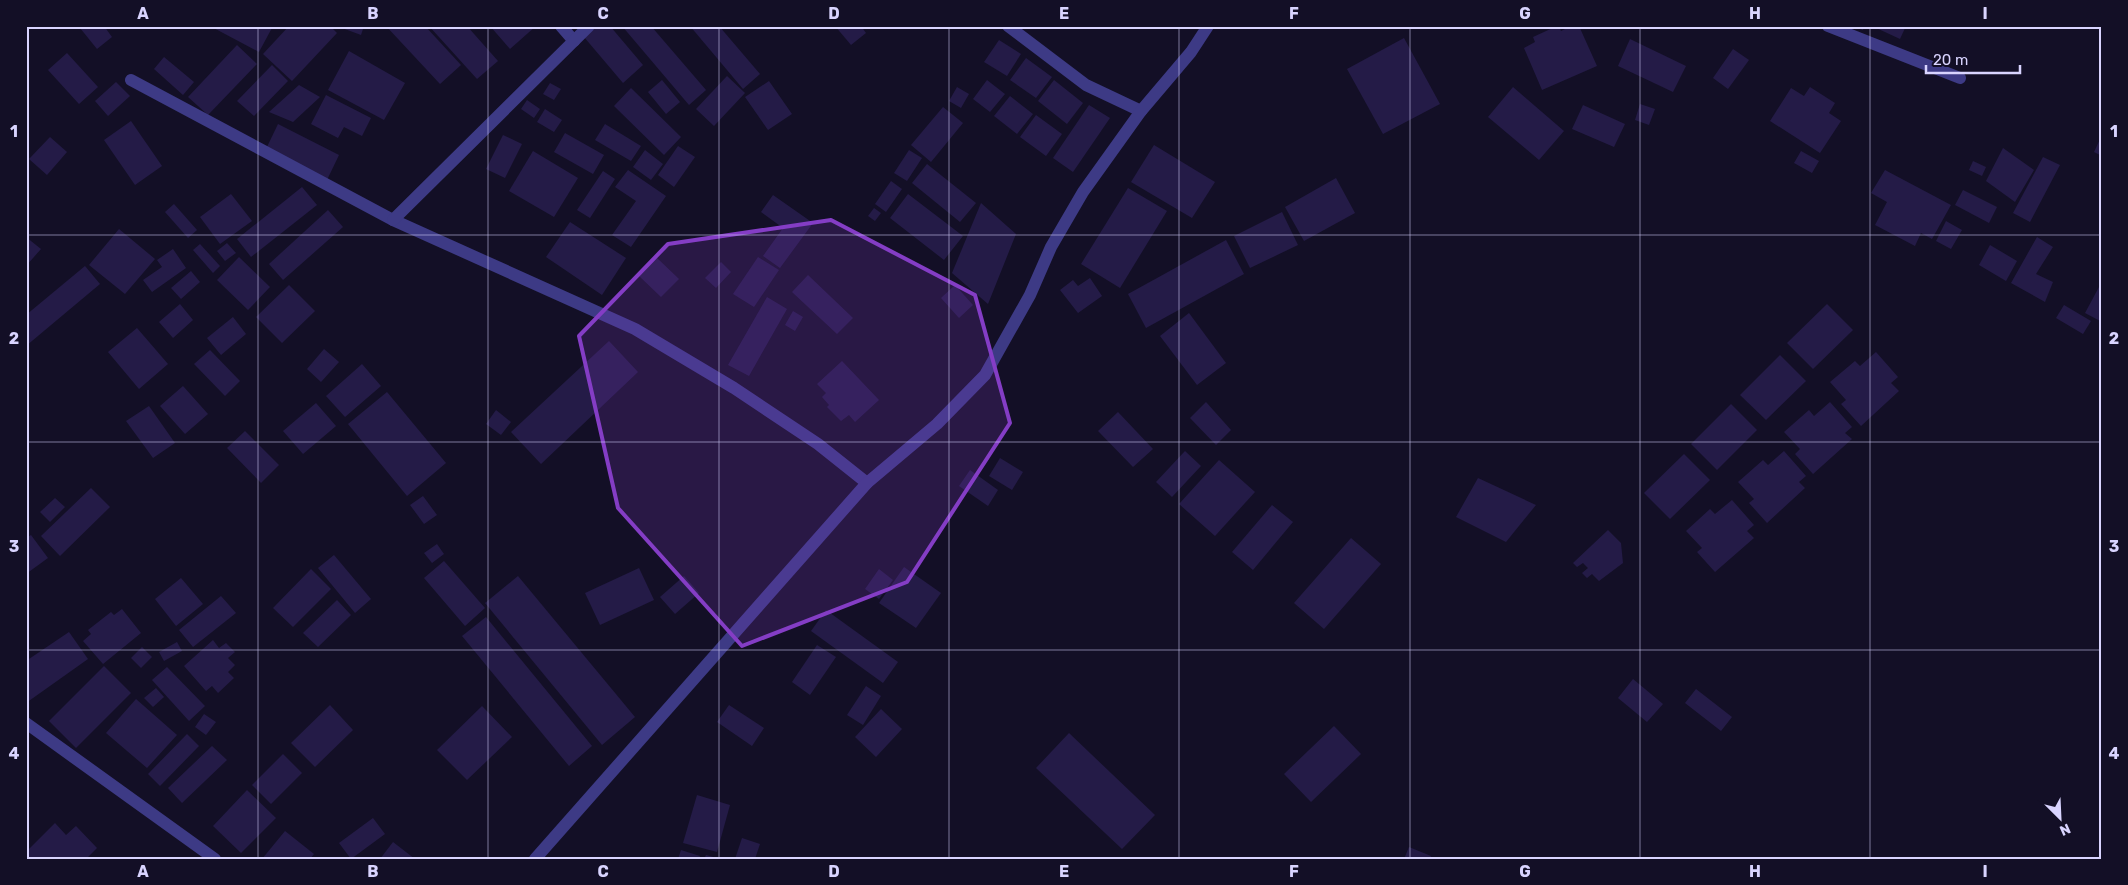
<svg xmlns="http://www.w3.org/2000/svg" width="2128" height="885" font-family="Rubik,sans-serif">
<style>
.building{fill:#241b47}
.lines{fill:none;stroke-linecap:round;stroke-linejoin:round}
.street{stroke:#3d3a85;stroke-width:12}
.marked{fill:#843dc5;fill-opacity:0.2;stroke:#843dc5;stroke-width:4;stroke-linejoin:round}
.grid{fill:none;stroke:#d9d4ff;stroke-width:1;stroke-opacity:0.55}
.neatline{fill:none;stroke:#d9d4ff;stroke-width:2}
.grid-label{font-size:16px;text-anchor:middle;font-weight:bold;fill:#d9d4ff}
</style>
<rect width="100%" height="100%" fill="#130f26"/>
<g class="building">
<path d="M81 26H104L112 37 97 49 80 28Z"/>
<path d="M210 26H273L259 52Z"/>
<path d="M289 26H330L337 33 292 81 263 54Z"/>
<path d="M342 26H364L361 35 342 28Z"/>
<path d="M386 26H425L461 65 440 84Z"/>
<path d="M429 26H467L498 61 477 79Z"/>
<path d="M490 26H536L510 49Z"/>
<path d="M597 26H610L643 65 623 83 584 37Z"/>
<path d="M622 26H651L706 90 689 105Z"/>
<path d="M690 26H719L760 74 743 89Z"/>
<path d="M835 26H861L866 33 851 45Z"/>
<path d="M1557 26H1559L1561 31 1571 26H1579L1597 66 1542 90 1524 48 1535 42 1533 37Z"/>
<path d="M1853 26H1864L1863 30Z"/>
<path d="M1872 26H1906L1900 39Z"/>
<path d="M1404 38 1440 104 1383 134 1347 69Z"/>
<path d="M1630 39 1686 66 1673 92 1618 66Z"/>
<path d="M999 40 1021 54 1007 76 984 62Z"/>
<path d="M237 45 257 64 208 115 188 97Z"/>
<path d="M1733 49 1749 60 1728 89 1713 78Z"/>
<path d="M349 51 405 83 384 120 328 90Z"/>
<path d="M67 53 98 87 79 104 48 70Z"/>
<path d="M164 57 194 82 183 95 154 69Z"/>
<path d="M1026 58 1052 77 1036 98 1010 80Z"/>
<path d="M272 65 288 81 254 116 237 101Z"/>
<path d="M727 76 745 93 714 126 696 109Z"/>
<path d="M662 80 680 102 666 114 648 92Z"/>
<path d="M987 80 1005 94 990 112 973 99Z"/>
<path d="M1054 80 1083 103 1067 124 1038 101Z"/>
<path d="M769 81 792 114 768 130 745 97Z"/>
<path d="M116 82 130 96 108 116 95 101Z"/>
<path d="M550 83 561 89 554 100 543 94Z"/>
<path d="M299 85 320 97 293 122 269 112Z"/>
<path d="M957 87 969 94 961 108 949 101Z"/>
<path d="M1513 87 1564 131 1539 160 1488 117Z"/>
<path d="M1810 87 1835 103 1829 113 1841 121 1820 153 1770 121 1791 88 1804 96Z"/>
<path d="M631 88 681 137 664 155 614 106Z"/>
<path d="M326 95 371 118 362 136 344 127 338 138 311 124Z"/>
<path d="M1010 96 1033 114 1017 134 994 116Z"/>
<path d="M527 100 540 109 534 118 521 109Z"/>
<path d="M1640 104 1655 109 1649 125 1635 120Z"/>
<path d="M1089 105 1110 118 1073 172 1053 158Z"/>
<path d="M1583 105 1625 124 1614 147 1572 129Z"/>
<path d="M943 107 963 123 931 162 911 145Z"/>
<path d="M545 109 562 120 554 132 537 122Z"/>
<path d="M1036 115 1062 134 1046 156 1020 137Z"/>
<path d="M131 121 162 166 135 185 104 140Z"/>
<path d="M278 124 339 155 327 180 266 149Z"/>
<path d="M605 124 641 146 631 161 595 140Z"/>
<path d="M565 133 604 155 593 174 554 152Z"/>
<path d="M503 135 522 144 505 178 486 169Z"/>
<path d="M2102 135V156L2094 152Z"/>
<path d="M50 137 67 152 47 175 29 159Z"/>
<path d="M1154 145 1215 182 1192 218 1131 182Z"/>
<path d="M678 146 695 157 674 187 658 175Z"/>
<path d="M2003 148 2034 170 2015 202 1986 181Z"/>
<path d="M645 150 663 164 651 180 633 167Z"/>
<path d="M909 150 922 158 907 181 894 173Z"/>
<path d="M533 151 578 178 554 217 509 191Z"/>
<path d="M1801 151 1819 161 1812 173 1794 163Z"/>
<path d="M2043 157 2060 165 2030 222 2013 213Z"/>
<path d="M1973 161 1986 167 1982 176 1969 170Z"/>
<path d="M927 164 976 203 960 222 912 183Z"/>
<path d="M628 170 666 196 631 247 612 235 636 201 615 187Z"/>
<path d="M1885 170 1951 205 1932 239 1921 233 1915 246 1875 225 1887 202 1871 193Z"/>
<path d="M603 171 615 179 590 218 577 210Z"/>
<path d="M1336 178 1355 213 1304 241 1285 207Z"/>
<path d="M891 181 902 189 886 212 875 204Z"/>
<path d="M302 187 317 205 251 257 237 239Z"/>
<path d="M1128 188 1167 211 1120 288 1081 264Z"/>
<path d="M1963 190 1997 207 1989 223 1955 205Z"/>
<path d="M231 194 252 221 220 244 200 217Z"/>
<path d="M908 194 963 236 944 260 890 218Z"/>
<path d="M773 195 813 223 780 268 763 256 783 228 761 212Z"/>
<path d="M981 203 1016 234 988 304 952 273Z"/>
<path d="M174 204 197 230 188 238 165 212Z"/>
<path d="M874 208 881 213 875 221 868 216Z"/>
<path d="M328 210 343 227 283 280 269 264Z"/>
<path d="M1282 212 1298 245 1250 268 1234 236Z"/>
<path d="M1946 221 1962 230 1951 249 1936 241Z"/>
<path d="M570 222 626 258 602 295 546 257Z"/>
<path d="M119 229 155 259 125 294 89 265Z"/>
<path d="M26 237 41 249 26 266Z"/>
<path d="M2037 237 2053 247 2036 274 2053 282 2045 302 2011 283Z"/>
<path d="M1226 240 1244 274 1146 328 1128 294Z"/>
<path d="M227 243 236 253 225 261 217 251Z"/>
<path d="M200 244 220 266 213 273 193 250Z"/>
<path d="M1990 245 2017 261 2006 281 1979 265Z"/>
<path d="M173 249 186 268 152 292 143 280 162 267 157 260Z"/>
<path d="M239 257 270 287 248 310 217 280Z"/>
<path d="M656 257 679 279 661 297 638 275Z"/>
<path d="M758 257 779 270 754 307 733 294Z"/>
<path d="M721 262 731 272 716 288 705 278Z"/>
<path d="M85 266 100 284 26 346V315Z"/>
<path d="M191 271 200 282 181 299 171 288Z"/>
<path d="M808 275 853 318 837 334 792 292Z"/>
<path d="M1090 278 1102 296 1078 313 1060 290 1073 280 1078 286Z"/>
<path d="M289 285 315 311 282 343 256 317Z"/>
<path d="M955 285 973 305 959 318 941 298Z"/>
<path d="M2099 287 2102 289V322L2085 313Z"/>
<path d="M767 297 787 309 749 376 728 365Z"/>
<path d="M180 304 193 320 173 338 159 322Z"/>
<path d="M1827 304 1853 330 1813 369 1787 343Z"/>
<path d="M2064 305 2091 321 2083 334 2056 318Z"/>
<path d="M793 311 803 317 795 331 785 325Z"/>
<path d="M1189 313 1226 363 1197 385 1160 336Z"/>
<path d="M233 317 246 334 221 355 207 338Z"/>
<path d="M137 328 168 364 139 389 108 352Z"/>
<path d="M609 341 638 372 541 464 511 432Z"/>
<path d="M324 349 339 362 321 382 307 369Z"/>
<path d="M210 350 240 381 225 396 194 364Z"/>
<path d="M1876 352 1898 377 1891 383 1899 391 1861 426 1841 404 1846 400 1830 382 1855 361 1860 366Z"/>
<path d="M1780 355 1806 381 1766 420 1740 395Z"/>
<path d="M842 361 879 400 855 422 849 415 841 421 827 407 829 405 822 397 826 393 817 384Z"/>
<path d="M362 364 381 386 345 417 326 396Z"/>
<path d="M183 386 208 414 185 434 160 406Z"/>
<path d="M387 392 446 463 407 496 348 424Z"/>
<path d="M1206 402 1231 430 1216 445 1190 418Z"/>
<path d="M1830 402 1852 427 1845 433 1852 439 1813 474 1795 454 1800 449 1784 432 1809 410 1814 416Z"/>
<path d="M316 403 336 426 303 454 283 431Z"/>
<path d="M1731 404 1757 430 1717 470 1691 444Z"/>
<path d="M149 406 175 443 153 458 126 421Z"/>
<path d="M496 410 511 422 501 435 486 424Z"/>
<path d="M1118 412 1153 449 1133 467 1098 431Z"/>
<path d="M245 431 279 465 261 483 227 448Z"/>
<path d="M1185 451 1201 466 1172 497 1156 482Z"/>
<path d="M1784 451 1806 476 1799 482 1805 488 1767 523 1749 503 1754 499 1738 482 1763 460 1768 465Z"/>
<path d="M1684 454 1710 480 1670 519 1644 493Z"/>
<path d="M1000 458 1023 472 1012 490 989 476Z"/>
<path d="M1219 460 1255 492 1215 536 1179 504Z"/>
<path d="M970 470 998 490 988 506 959 486Z"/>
<path d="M1478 478 1536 505 1506 542 1456 517Z"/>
<path d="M91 488 110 507 60 556 41 536Z"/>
<path d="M423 496 437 515 424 524 410 505Z"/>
<path d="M55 498 65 507 50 522 40 512Z"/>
<path d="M1732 500 1754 525 1747 531 1754 538 1715 572 1697 552 1702 548 1686 531 1710 509 1715 514Z"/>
<path d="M1272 505 1293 522 1253 570 1232 552Z"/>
<path d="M1608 530 1621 543 1623 563 1599 581 1592 574 1587 578 1582 573 1588 568 1583 563 1577 567 1573 563Z"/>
<path d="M31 535 48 558 26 574V538Z"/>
<path d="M1351 538 1381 564 1324 629 1294 603Z"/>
<path d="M437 544 444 554 432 563 424 553Z"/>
<path d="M334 555 371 599 355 613 318 568Z"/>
<path d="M444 561 485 608 465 626 424 578Z"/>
<path d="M904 567 941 593 916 628 879 603Z"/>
<path d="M639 568 654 600 600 625 585 593Z"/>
<path d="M311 569 331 589 293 627 273 608Z"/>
<path d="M879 569 893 580 879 599 865 589Z"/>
<path d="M518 576 635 717 602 745 485 603Z"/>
<path d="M684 576 699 593 675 614 660 597Z"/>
<path d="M181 578 203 604 176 626 155 599Z"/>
<path d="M221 596 236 613 193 647 179 630Z"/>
<path d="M337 600 351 615 318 647 303 633Z"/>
<path d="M122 609 141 633 103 664 83 641 91 634 88 630 111 612 114 615Z"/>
<path d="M826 610 898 662 883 683 811 631Z"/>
<path d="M486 617 592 746 569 766 462 636Z"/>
<path d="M69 632 88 659 26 703V661Z"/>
<path d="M213 640 219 648 226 643 235 652 228 658 235 665 228 672 234 678 218 693 212 686 206 691 184 666Z"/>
<path d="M177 642 182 651 164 661 159 652Z"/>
<path d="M817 645 836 657 810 695 792 682Z"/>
<path d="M142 647 152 657 141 668 131 658Z"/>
<path d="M104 666 131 693 76 748 49 721Z"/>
<path d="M167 667 205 706 189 721 152 680Z"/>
<path d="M1633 679 1663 704 1647 722 1618 698Z"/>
<path d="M866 686 881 696 863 725 847 715Z"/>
<path d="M156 688 164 697 153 707 144 698Z"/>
<path d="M1696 689 1732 717 1721 731 1685 703Z"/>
<path d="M136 699 177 735 147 768 106 733Z"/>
<path d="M330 705 353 730 315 767 291 743Z"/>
<path d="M729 705 764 728 752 746 717 722Z"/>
<path d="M482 706 512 737 467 780 437 750Z"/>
<path d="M881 709 902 729 876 757 855 737Z"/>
<path d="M204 714 216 722 206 735 195 727Z"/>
<path d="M1334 726 1361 754 1311 802 1284 774Z"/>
<path d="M1069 733 1155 815 1122 849 1036 768Z"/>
<path d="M187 734 199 746 160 786 148 774Z"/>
<path d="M212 746 227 760 182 803 168 788Z"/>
<path d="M283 754 302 773 271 804 252 785Z"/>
<path d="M247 790 276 818 241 853 213 826Z"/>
<path d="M697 795 730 805 717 852 683 843Z"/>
<path d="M373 818 385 834 351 859 339 843Z"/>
<path d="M55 823 66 835 76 826 97 848 88 857 90 859H26V852Z"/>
<path d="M285 831 314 854 310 859H262Z"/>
<path d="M742 838 760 844 755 859H735Z"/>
<path d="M393 842 415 859H380Z"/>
<path d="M1409 847 1431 856 1430 859H1404Z"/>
<path d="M681 850 700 856 699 859H678Z"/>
<path d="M706 855 717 858V859H704Z"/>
</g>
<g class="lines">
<g class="street">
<path d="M561 26 574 41"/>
<path d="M1008 26 1086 85 1141 111"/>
<path d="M1828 26 1960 78"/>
<path d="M131 80 393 220 635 329 734 388 818 444 867 483"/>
<path d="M393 220 589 26"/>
<path d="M26 723 215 859"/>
<path d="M535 859 867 483 937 424 985 375 1030 295 1051 247 1083 192 1141 111 1191 52 1208 26"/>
</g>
</g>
<path class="marked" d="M831 220 975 295 1010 423 907 582 742 646 618 508 579 336 668 244Z"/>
<path class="grid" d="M258 26V859M488 26V859M719 26V859M949 26V859M1179 26V859M1410 26V859M1640 26V859M1870 26V859M26 235H2102M26 442H2102M26 650H2102"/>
<rect width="2128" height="885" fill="none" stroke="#130f26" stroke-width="55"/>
<g transform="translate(2060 818) rotate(156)" stroke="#130f26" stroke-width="4" paint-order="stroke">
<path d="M0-4L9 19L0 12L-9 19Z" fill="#d9d4ff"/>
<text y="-8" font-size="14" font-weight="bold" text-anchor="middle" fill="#d9d4ff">N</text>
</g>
<path d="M1926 65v8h94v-8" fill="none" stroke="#d9d4ff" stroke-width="2.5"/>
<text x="1933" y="65" font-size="15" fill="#d9d4ff" stroke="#130f26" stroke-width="4" paint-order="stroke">20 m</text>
<rect x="28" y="28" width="2072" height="830" class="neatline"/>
<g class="grid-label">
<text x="143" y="19">A</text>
<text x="373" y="19">B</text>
<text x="603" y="19">C</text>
<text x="834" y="19">D</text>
<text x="1064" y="19">E</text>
<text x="1294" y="19">F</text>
<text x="1525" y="19">G</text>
<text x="1755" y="19">H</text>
<text x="1985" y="19">I</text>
<text x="14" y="137">1</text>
<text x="2114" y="137">1</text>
<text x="14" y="344">2</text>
<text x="2114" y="344">2</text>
<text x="14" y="552">3</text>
<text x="2114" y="552">3</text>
<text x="14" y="759">4</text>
<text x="2114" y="759">4</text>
<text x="143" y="877">A</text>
<text x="373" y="877">B</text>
<text x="603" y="877">C</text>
<text x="834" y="877">D</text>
<text x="1064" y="877">E</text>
<text x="1294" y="877">F</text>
<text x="1525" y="877">G</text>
<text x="1755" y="877">H</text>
<text x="1985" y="877">I</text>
</g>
</svg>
